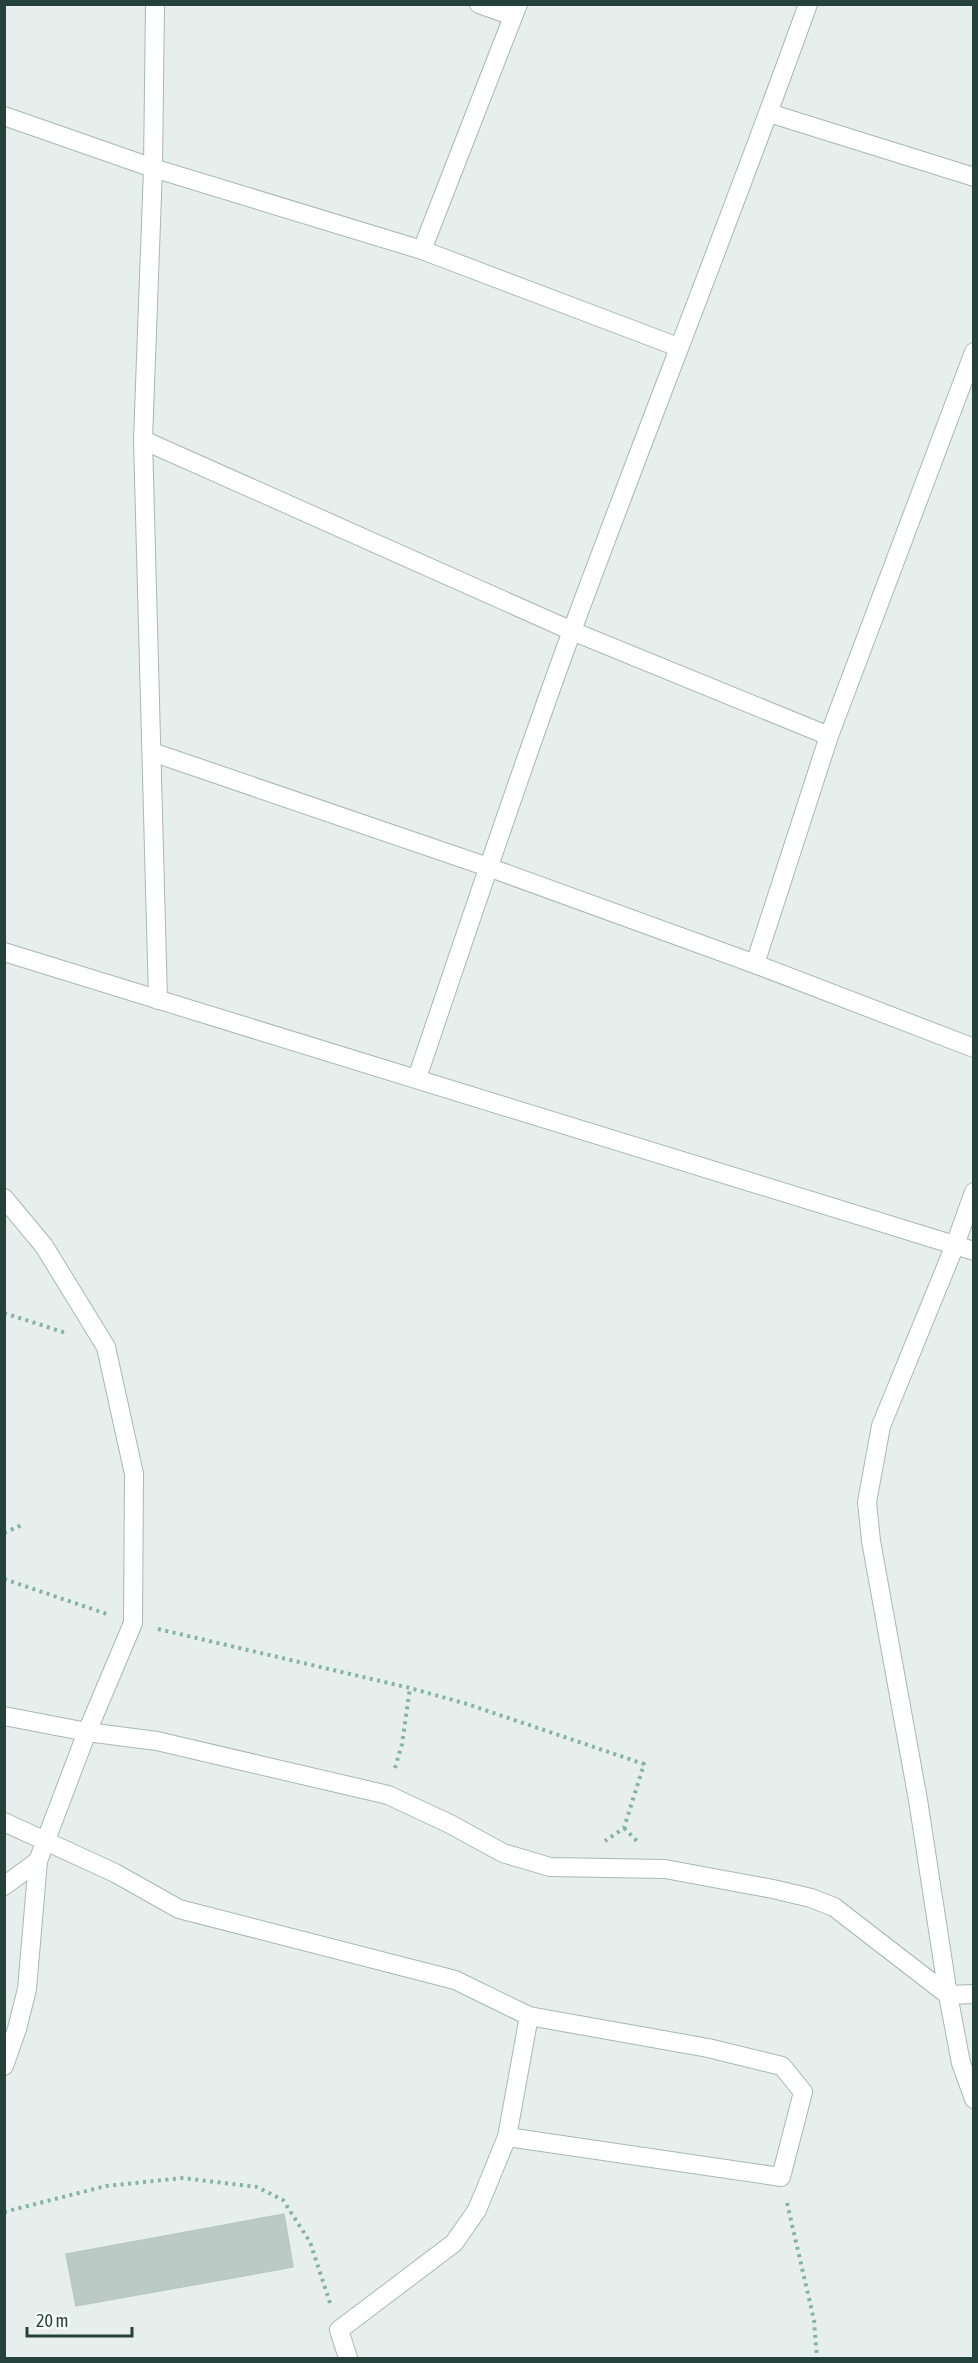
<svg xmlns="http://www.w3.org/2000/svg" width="978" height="2363" font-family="'Asap Condensed',sans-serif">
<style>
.building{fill:#bbcac4;stroke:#b8c9c2;stroke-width:1.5}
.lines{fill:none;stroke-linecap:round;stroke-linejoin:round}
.minor-casing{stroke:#a8b8b2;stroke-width:20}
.path{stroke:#86b3a5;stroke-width:4;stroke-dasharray:3 4.5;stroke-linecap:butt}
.minor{stroke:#fff;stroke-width:18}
</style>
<rect width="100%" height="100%" fill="#e6efeb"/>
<path class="building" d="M284 2214 293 2267 76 2306 66 2254Z"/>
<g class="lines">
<defs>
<g id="minor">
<path d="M155 4 153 168 143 440 158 1000"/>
<path d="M479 4 513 16"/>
<path d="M769 113 974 177"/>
<path d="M4 116 153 168 422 250 678 347"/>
<path d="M422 250 518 4"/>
<path d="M143 440 572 631 829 736"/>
<path d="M152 752 488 867 755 964 974 1048"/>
<path d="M4 952 974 1251"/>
<path d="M755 964 829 736 974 352"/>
<path d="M417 1078C468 928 518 777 573 628 650 420 733 213 808 4"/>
<path d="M974 1192 955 1245 881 1426 867 1502 871 1541 918 1800 948 1995 974 1994"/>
<path d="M4 1198 44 1246 106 1347 134 1474 133 1623 87 1732 38 1861 4 1886"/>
<path d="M4 1716 87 1732 157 1741 388 1795 450 1824 503 1853 550 1867 665 1869 773 1889 811 1898 834 1907 948 1995 961 2063 974 2099"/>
<path d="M4 1822 115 1873 179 1909 455 1980 529 2016 708 2048 782 2066 803 2092 781 2177 507 2137 529 2016"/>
<path d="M4 2066 17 2029 27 1989 38 1861"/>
<path d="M348 2358 339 2330 454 2243 477 2210 507 2137"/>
</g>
</defs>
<use href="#minor" class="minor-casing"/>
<g class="path">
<path d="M4 1313 66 1333"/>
<path d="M4 1533 24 1524"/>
<path d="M4 1579 107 1614"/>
<path d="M158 1629 410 1688 467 1704 644 1764 624 1828 605 1841"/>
<path d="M395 1768 402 1744 410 1688"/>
<path d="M624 1828 637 1841"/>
<path d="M787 2203 814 2320 817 2358"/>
<path d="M4 2212 106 2186 183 2178 257 2187 283 2200 310 2242 330 2303"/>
</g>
<use href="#minor" class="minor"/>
</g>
<rect width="978" height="2363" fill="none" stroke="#24423a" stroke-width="12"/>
<path d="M27 2327v9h105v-9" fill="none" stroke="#24423a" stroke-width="3"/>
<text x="36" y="2327" font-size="18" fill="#24423a" stroke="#f7fbf9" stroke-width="4.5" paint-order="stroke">20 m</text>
</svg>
